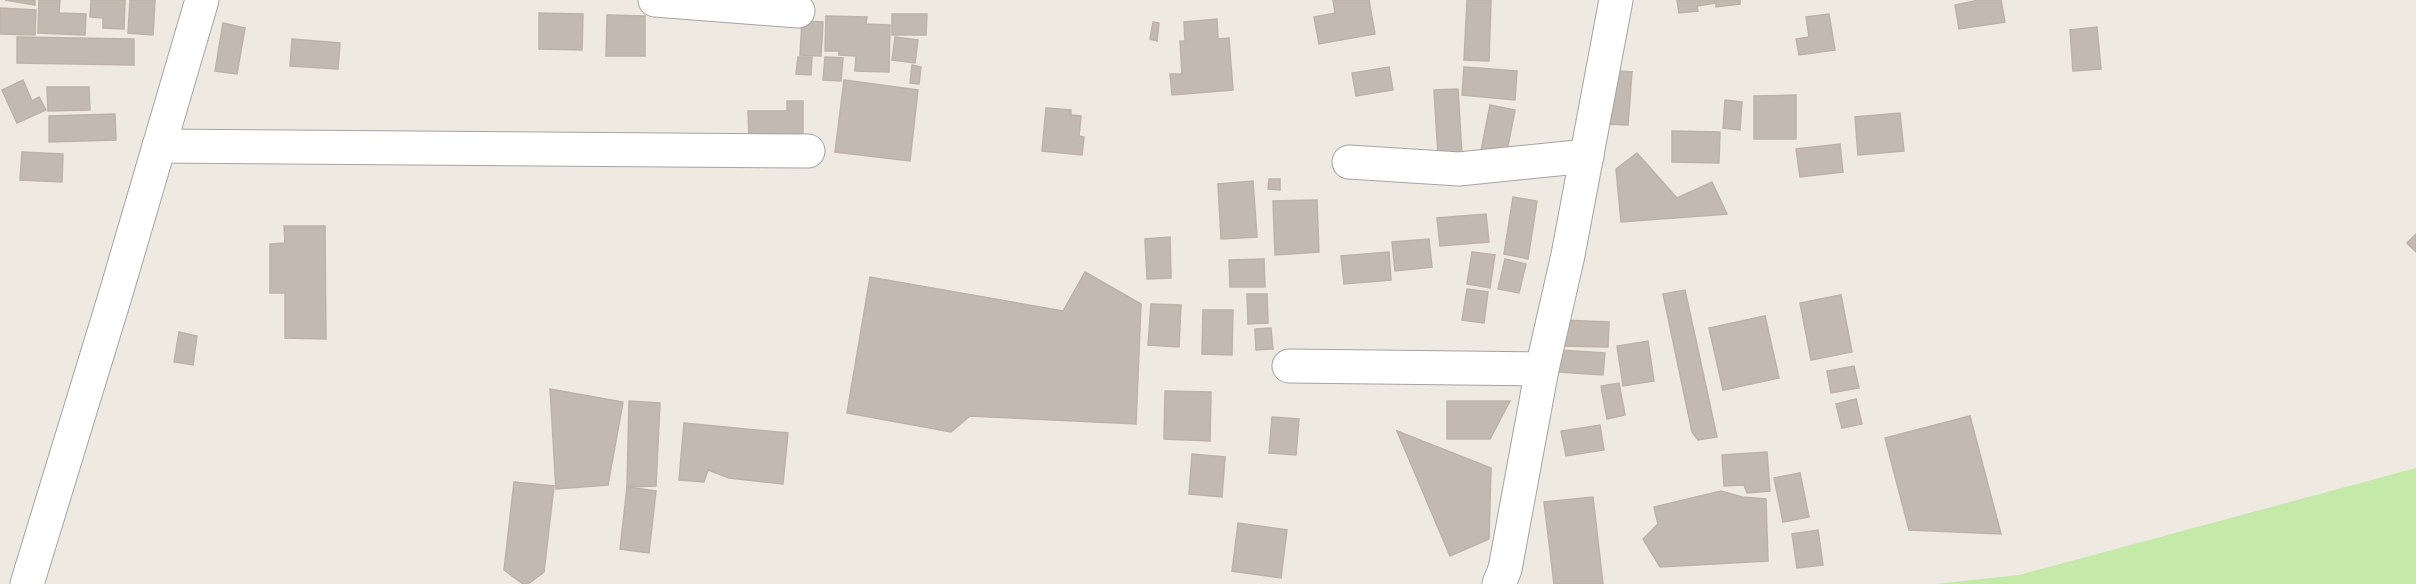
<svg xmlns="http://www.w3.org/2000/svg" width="2416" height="584" font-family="'Exo 2',sans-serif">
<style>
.grass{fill:#c5e9a8}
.building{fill:#c2bab2;stroke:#bfb2a5;stroke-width:1.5}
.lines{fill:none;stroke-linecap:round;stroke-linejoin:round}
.minor-casing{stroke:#a4a4a4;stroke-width:35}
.minor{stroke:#fff;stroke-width:33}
</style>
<rect width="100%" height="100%" fill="#eeeae2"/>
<path class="grass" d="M2416 468V584H1935L2019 575Z"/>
<g class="building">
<path d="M5 0H35V5Z"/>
<path d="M39 0H60L59 13 86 14 85 35 38 33Z"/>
<path d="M91 0H125L124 29 103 28V18L90 17Z"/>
<path d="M130 0H155L153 35 128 33Z"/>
<path d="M1333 0H1369L1375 34 1319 44 1314 17 1335 13Z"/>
<path d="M1467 0H1491L1489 61 1464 60Z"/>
<path d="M1677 0H1740V4L1716 7V3L1697 6 1698 11 1679 13Z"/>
<path d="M1979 0H2001L2005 22 1959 29 1955 5Z"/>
<path d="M0 8 36 10 35 35 0 34Z"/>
<path d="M539 13 583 14 582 50 539 49Z"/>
<path d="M892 14H927L926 35H892Z"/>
<path d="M1829 14 1835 50 1799 55 1796 39 1809 37 1806 17Z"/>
<path d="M607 15 645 16V56H606Z"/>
<path d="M826 16 867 17 866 24 890 25 889 72 855 71 856 56 839 55V51H825Z"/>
<path d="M1217 19 1218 39 1229 38 1233 90 1172 95 1170 74H1182L1180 41H1185L1184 22Z"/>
<path d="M802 21 823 22 821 56 800 55Z"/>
<path d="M1153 22 1159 23 1157 41 1150 39Z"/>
<path d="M223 23 245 28 237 74 215 71Z"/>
<path d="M2097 27 2101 69 2073 71 2070 30Z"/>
<path d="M17 37 134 39V65L17 63Z"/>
<path d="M895 37 918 40 915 63 892 60Z"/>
<path d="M292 39 340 43 338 69 290 66Z"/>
<path d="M798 57H812L811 75 796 74Z"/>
<path d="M825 57 843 58 841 81 823 80Z"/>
<path d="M912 65 921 67 919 84 910 83Z"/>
<path d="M1389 67 1393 90 1356 96 1352 73Z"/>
<path d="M1464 67 1517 71 1515 100 1462 95Z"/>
<path d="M1608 70 1632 72 1628 125 1604 124Z"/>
<path d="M23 80 32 101 39 97 46 110 17 123 2 90Z"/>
<path d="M844 80 918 90 910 161 835 152Z"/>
<path d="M47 87H89L90 110 48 111Z"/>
<path d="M1458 89 1462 154 1438 156 1434 90Z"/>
<path d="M1796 95V139H1754V96Z"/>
<path d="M1725 100 1742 102 1740 130 1723 128Z"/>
<path d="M787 101H803V138H749L748 111H787Z"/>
<path d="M1490 105 1515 110 1506 156 1481 151Z"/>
<path d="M1046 108 1071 110V115L1081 116 1079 136 1084 137 1082 155 1042 151Z"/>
<path d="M1900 113 1904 151 1858 155 1855 117Z"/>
<path d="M115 114 116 140 49 142V116Z"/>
<path d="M1672 131 1720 132 1719 163 1672 162Z"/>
<path d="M1840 144 1843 172 1800 177 1796 149Z"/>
<path d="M22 152 63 154 62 182 20 180Z"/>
<path d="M1637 153 1677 198 1712 182 1727 214 1621 222 1616 169Z"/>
<path d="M1269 179H1280V190L1268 189Z"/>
<path d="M1253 181 1257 237 1221 239 1218 184Z"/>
<path d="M1513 197 1537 201 1528 259 1504 254Z"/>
<path d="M1317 200 1319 252 1275 255 1273 201Z"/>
<path d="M1486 214 1489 242 1440 246 1437 218Z"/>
<path d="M284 226H325L326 339 285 338V293H270V244L285 243Z"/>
<path d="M2416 234V252L2407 243Z"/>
<path d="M1170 237 1171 278 1147 279 1145 239Z"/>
<path d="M1429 239 1432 267 1395 271 1392 242Z"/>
<path d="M1389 252 1391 280 1344 284 1341 256Z"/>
<path d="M1472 252 1495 255 1490 288 1467 284Z"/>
<path d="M1264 259 1265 287H1230L1229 260Z"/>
<path d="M1505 259 1526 264 1519 293 1498 289Z"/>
<path d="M1085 272 1141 304 1136 424 970 416 951 432 847 413 870 277 1063 311Z"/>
<path d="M1467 289 1488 292 1484 323 1462 320Z"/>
<path d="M1685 290 1717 437 1698 440 1692 432 1663 294Z"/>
<path d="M1247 294H1267L1268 323 1248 324Z"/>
<path d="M1841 295 1852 352 1811 360 1800 303Z"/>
<path d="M1151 304 1181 305 1179 347 1148 345Z"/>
<path d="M1203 310H1233L1232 355 1202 354Z"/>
<path d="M1765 316 1779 378 1723 390 1709 328Z"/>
<path d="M1561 320 1609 322 1608 347 1560 346Z"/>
<path d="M1271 328 1273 349 1256 350 1255 329Z"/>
<path d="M179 332 197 336 193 365 174 362Z"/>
<path d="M1648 341 1654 381 1623 386 1617 346Z"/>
<path d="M1560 350 1605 353 1603 375 1559 372Z"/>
<path d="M1854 366 1859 388 1831 393 1827 371Z"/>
<path d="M1619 383 1625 415 1607 419 1601 386Z"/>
<path d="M550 389 623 402 608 485 556 489Z"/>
<path d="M1165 391 1211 392 1210 441 1164 439Z"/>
<path d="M1856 399 1862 424 1842 428 1836 404Z"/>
<path d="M629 401 660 403 656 486 627 487Z"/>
<path d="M1447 401H1510L1490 439H1447Z"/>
<path d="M1970 416 2001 534 1909 530 1885 438Z"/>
<path d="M1272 417 1299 419 1296 455 1269 453Z"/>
<path d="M684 423 788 433 783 484 729 478 708 470 704 482 679 480Z"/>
<path d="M1600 425 1604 450 1566 456 1561 431Z"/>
<path d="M1397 431 1491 468 1489 539 1450 556Z"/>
<path d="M1767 452 1770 491 1747 493 1744 485 1724 486 1722 455Z"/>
<path d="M1192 454 1225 457 1222 497 1189 494Z"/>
<path d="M1800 473 1809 517 1783 522 1774 478Z"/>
<path d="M514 482 554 486 544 572 528 584H523L504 570Z"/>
<path d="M627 487 656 491 649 553 620 549Z"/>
<path d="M1721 491 1742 497 1766 499 1768 561 1660 567 1643 539 1658 524 1654 507Z"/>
<path d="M1593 497 1603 584H1554L1544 502Z"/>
<path d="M1238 523 1287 530 1281 578 1232 571Z"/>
<path d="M1818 530 1823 565 1797 568 1792 534Z"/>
</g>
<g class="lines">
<defs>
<g id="minor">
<path d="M655 0 798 11"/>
<path d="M159 146 808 151"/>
<path d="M1349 162 1459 169 1587 156"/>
<path d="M1289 366 1542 369"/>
<path d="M27 584 116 293 202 0"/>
<path d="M1499 584 1505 569 1542 369 1568 255 1616 0"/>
</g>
</defs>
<use href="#minor" class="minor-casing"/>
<use href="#minor" class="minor"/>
</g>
</svg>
